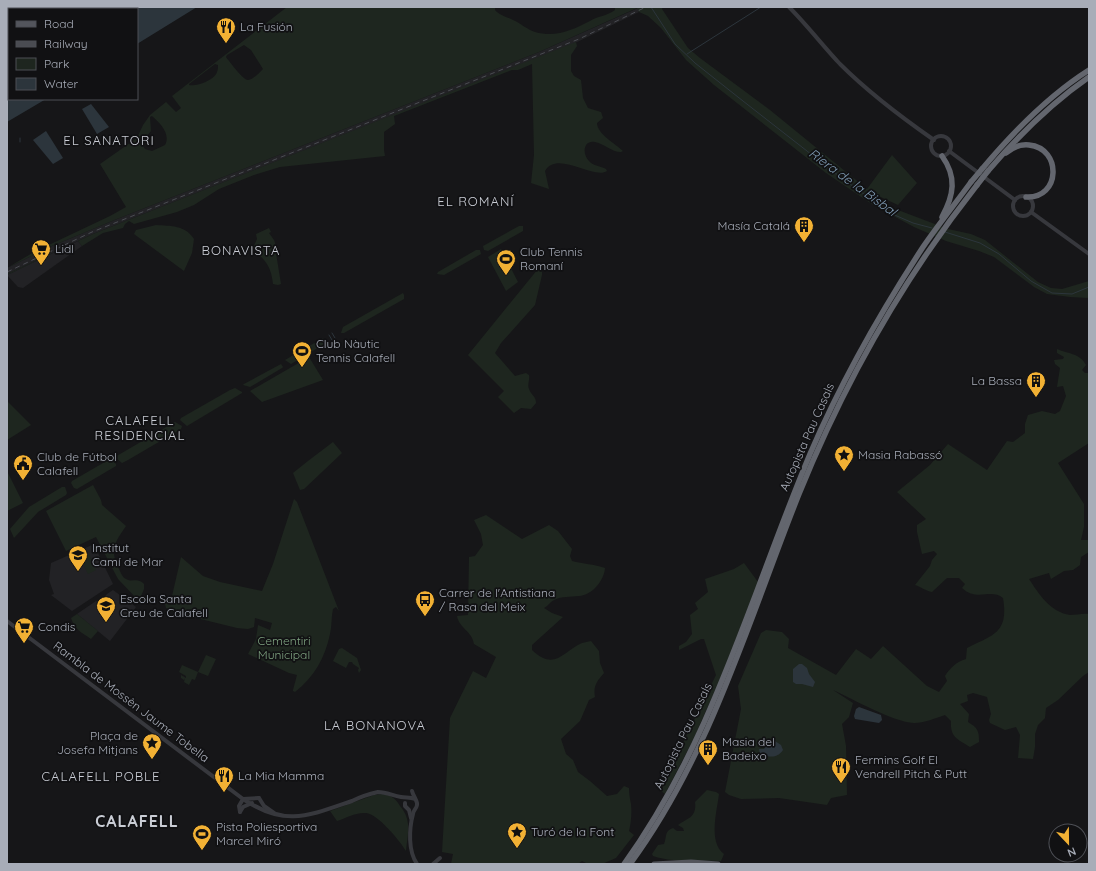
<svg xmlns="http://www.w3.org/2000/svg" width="1096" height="871" font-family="Quicksand,sans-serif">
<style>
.built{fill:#222225}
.green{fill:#1e261f;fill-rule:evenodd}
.water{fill:#2c353c}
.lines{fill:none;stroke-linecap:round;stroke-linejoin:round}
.stream{stroke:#2c353c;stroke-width:1}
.minor{stroke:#37383d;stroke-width:4}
.major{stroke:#53555c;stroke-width:5}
.highway{stroke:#63666e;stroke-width:5.5}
.rail{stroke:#4a4c52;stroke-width:1;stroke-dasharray:5 4;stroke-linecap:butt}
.highway-bridge{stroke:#63666e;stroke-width:5.5}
.labels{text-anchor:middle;stroke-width:3.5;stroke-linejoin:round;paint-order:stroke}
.poi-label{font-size:12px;fill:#a8adb8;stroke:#111113;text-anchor:start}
.street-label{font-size:12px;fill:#a8adb8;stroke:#111113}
.park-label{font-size:12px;fill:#7fa381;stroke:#111113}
.neighbourhood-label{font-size:13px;letter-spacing:1px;fill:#c9ccd4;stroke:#111113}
.water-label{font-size:13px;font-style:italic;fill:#7f9bb3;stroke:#111113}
.district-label{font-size:16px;font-weight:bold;letter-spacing:1px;fill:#c9ccd4;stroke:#111113}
</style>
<rect width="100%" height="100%" fill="#161618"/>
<g class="built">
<path d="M638 8 639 12 573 44 93 234 7 274V268L52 246 117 219 539 52Z"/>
<path d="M78 241 82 246 23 288 18 287 7 275Z"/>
<path d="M92 545 95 547 113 584 72 611 51 595 54 594 49 580 51 563Z"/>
<path d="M113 590 136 607 110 641 77 614 96 601 99 604 107 594Z"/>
</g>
<g class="green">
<path d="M287 7H495V10C499 15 507 17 513 20 520 23 528 30 535 32 556 38 572 30 590 21 600 15 605 17 615 10V7H663L662 9 688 48 700 58 770 110 867 189 892 155 917 183 898 205 872 193 877 198 898 210 948 229 971 234 985 240 1038 282 1051 288 1062 289 1089 281V298L1070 297 1047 294 1034 287 994 257 979 251 946 241 914 227 873 205 826 173 714 85 686 60 661 28 648 16 639 12 637 8 539 52 117 219 52 246 7 268 34 252 110 216 126 207 100 164 137 138 143 125 150 115 166 102 176 112 181 108 172 96ZM244 45 251 50 263 69C260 72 253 80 248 80 243 80 229 61 226 57L227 55ZM215 64 218 65C218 67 218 70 217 72 215 80 196 87 189 85V84ZM152 116C160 123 171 134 165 145L152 151 145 149 141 143 151 131 150 117Z"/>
<path d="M576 42 577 46 571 55V71L574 76 581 80 583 98 588 108 601 112 603 118 597 123C597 134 616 144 623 151L621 152C611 152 605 144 595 142 583 140 582 154 589 161 593 166 601 166 606 169L607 171C594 180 557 150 545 171L549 189 531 183 534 155 532 64 518 70H512L394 116 395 124 384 132V150L385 156 280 167 254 175 219 189 194 205 177 212 134 224 129 221 125 224 123 228 103 233 82 246 78 241 7 275V274L93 234Z"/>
<path d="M156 225C171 226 185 225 194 239L192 253 184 271 134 234 136 230Z"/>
<path d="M519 226H523V231L488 251 484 250 483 246Z"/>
<path d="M269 228 271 232 269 233 274 240 278 252 276 253 281 284 278 285 273 284C272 275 270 267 264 260 260 255 255 253 253 248L257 239 256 234Z"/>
<path d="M501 249 518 282 506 291 488 257Z"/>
<path d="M476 250H480L481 254 444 275 437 274 438 272Z"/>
<path d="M542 264V275L535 305 501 343 495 353 515 376 526 373 529 375C530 380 527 385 529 389 531 395 536 396 536 403L531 409 521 408 514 413 498 397 504 391 468 355Z"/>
<path d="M403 293 404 295V299L344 333H341L343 327Z"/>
<path d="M323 338 326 343 291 364 285 360Z"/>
<path d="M1057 349C1068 354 1080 353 1086 365L1082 370 1085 373H1089V443L1058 463 1084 504V527L1081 540H1089V552L1081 557 1080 565 1073 570 1064 571 1051 579 1049 573 1029 579C1039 594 1050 612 1070 615 1076 615 1083 613 1089 614V672L1083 676 1058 700 1046 708 1045 718 1038 725 1035 734V747L1033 759 1018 758 1020 735 1016 727 1005 730 990 723 989 720 991 714 987 697 973 693 967 695 968 701 960 704 969 714 968 722C978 728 979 731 979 742L970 747C958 739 950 738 951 721L945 715C936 718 924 723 914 723 893 722 853 699 833 690L853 703 849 717 842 724 846 746 847 795 831 798 827 805 779 798 741 799 729 795 725 792 741 709 738 686 761 633 766 630 782 632 789 639 788 648 836 675 856 649 871 659 883 646 927 686 939 692 947 681 945 676C950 668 956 662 966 659L967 648C993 635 1009 633 1003 598 991 588 977 602 962 588L965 584 959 578H947L932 592C926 591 921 587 915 585L930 566 932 560 937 554 934 551 922 554 917 532V525L926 519 897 492 930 465 948 444 987 470 1007 441 1013 442 1025 433V424L1028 415 1042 411 1055 414 1060 411 1066 396 1063 386 1057 387 1060 368 1055 364 1054 360 1063 359 1064 357 1057 353Z"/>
<path d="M309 357 323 380 262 402 250 391Z"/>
<path d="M281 364 283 367 282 368 250 387 243 385 244 384Z"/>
<path d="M235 388 242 392V393L187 426 180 420 181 418 230 390Z"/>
<path d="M7 401 31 425 7 440Z"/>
<path d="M175 422 182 426 181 429 128 460 122 463 115 457Z"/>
<path d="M333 442 342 453 304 489 300 490 293 473 308 461Z"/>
<path d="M110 459 116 464V466L77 489 74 488 71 483 72 481Z"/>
<path d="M7 471 23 503 7 511Z"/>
<path d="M93 485 101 500 102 505 126 526C115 542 109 550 119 569 121 573 122 577 126 579 133 583 137 577 144 584V589L139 601 118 579 96 537 66 551 46 511Z"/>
<path d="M62 487H65L67 493 66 495 38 512 14 538 10 529 29 507Z"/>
<path d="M294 499 297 502 339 611 336 607 333 609C331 618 332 626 330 634 325 658 314 677 295 692L293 691V690L297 675 289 673 248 654 256 639 258 625 270 630 272 623 255 618 254 627 248 629 237 628 172 612 166 608 165 604 172 596 181 557 203 576 220 582 262 591 273 564Z"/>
<path d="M486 515 522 539 549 525 558 531 572 549 570 556 572 561C583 564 594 564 605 568 604 581 592 595 579 596 570 597 562 596 554 600 550 602 548 606 544 608L552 613 563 617 532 645V650C555 672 563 651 582 643 585 642 588 642 591 641L599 651 600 663 604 673C597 681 593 686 595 697L589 700 580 721 561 739 566 754 573 760 578 772 590 781 607 796 617 794 624 786 629 788C629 794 630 799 631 804 632 813 631 823 629 831L634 835 616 858 602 864H588L582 861 578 864H451L453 854 442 852 450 718 473 671 486 678 496 657 474 644C472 631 459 628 457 616L468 615 469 557 475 556 483 545 481 534 474 520Z"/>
<path d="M89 554 96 570 88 574 80 558Z"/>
<path d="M744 563 758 582 721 677 693 740 665 794 661 791 678 758 679 751 716 675 704 639H701L679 650V646L686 642 692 634 690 615 698 609 695 603 708 592 705 579 734 569Z"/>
<path d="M77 614 98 631 91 639C81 632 75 630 71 618Z"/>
<path d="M342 648 357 658 361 670 359 673 358 670 359 668 353 664 352 662H349L346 668 333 661 339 649Z"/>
<path d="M206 655 216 659 208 676 198 672Z"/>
<path d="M182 665 198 672 195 680 192 679 189 685 184 682 185 678 184 680 181 678V675L186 678V676L179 672Z"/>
<path d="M707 790 716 792 719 794C717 811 708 842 724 854L721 861C700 860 673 863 653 856L652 854 658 845 664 844C667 837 664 831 673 828L677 831H684L683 828 678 825C687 818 697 818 695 802Z"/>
<path d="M383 794C392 796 395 798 400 806 412 820 408 833 406 851 400 841 378 814 366 813 356 812 346 818 337 821L330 811 374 795Z"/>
</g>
<g class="water">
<path d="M7 7H197L137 44V9H9V99H46L7 122Z"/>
<path d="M91 104 109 127 97 134 82 109Z"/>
<path d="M46 131 63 158 53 164 33 140Z"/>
<path d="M799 664H802L807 668 809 674 815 682 813 687 802 684H796L793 682V669Z"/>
<path d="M859 707 881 715 882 720 879 723 855 719 854 716 856 709Z"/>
<path d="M775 741 781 745 783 750C777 759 769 757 760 754L759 749H764L769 742Z"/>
</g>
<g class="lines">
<g class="stream">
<path d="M651 7 675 44 695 63 743 101 839 176 890 213 913 223 932 228"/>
<path d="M687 54 761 7"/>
<path d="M20 138V142"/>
<path d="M945 232 980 243 999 254 1031 281 1052 293 1072 294 1089 287"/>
<path d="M332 333 335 338"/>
<path d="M329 335 332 340"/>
</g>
<g class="minor">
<path d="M789 7C807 25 823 46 840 64 869 93 901 117 934 140"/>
<circle cx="941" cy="146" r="10"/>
<path d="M949 151 1015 200"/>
<circle cx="1023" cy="206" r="10"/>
<path d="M1031 212 1089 254"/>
<path d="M7 621 243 799C285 827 308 816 352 801 360 797 369 794 378 792 387 792 393 796 401 797 406 798 410 797 415 799"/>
<path d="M412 791C413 795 416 799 417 803 418 808 413 810 413 814 409 829 408 851 417 864"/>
<path d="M259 798 264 806 274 813"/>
<path d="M405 803V806L409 810 411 818"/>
<path d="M240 812 239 806 243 799 259 798"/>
<path d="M240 812 243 807 252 803"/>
<path d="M433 864 440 858"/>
</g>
<path class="major" d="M654 864 691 862 718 864"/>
<g class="highway">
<path d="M1006 153C1013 147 1020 144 1029 145 1062 148 1061 199 1026 197"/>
<path d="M982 169C1013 132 1048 96 1089 70"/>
<path d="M988 171C1019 135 1050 104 1089 77"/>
<path d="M942 217C954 195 957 177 942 156"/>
<path d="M624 864C713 741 752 592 810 454 841 382 880 313 923 247 938 225 955 204 971 182"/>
<path d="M630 864C711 754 749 619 799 494 844 383 903 279 977 185"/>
</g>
<path class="rail" d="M7 272 92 232 579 39 646 7"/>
<g class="highway-bridge">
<path d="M971 182 982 169"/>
<path d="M977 185 988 171"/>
</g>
</g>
<defs>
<symbol id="restaurant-pin" viewBox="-11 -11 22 30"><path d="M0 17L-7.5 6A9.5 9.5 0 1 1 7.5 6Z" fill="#f2b134" stroke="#111113"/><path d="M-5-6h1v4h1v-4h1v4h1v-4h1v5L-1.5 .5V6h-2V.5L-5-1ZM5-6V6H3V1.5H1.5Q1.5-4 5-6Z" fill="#111"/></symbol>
<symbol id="building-pin" viewBox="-11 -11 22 30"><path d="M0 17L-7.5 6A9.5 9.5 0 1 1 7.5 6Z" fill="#f2b134" stroke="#111113"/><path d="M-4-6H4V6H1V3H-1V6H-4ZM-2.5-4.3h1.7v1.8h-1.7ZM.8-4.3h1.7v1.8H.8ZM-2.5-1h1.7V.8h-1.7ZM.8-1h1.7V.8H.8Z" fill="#111"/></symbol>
<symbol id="supermarket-pin" viewBox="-11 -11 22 30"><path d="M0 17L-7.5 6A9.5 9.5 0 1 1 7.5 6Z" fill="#f2b134" stroke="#111113"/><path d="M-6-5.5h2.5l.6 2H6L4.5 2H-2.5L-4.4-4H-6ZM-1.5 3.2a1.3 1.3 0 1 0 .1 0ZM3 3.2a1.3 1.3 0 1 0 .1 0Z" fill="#111"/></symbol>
<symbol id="stadium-pin" viewBox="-11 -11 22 30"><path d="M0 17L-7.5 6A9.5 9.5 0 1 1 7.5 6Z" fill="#f2b134" stroke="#111113"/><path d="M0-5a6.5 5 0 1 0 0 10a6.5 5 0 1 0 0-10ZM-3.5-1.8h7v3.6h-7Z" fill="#111"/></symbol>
<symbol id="sight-pin" viewBox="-11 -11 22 30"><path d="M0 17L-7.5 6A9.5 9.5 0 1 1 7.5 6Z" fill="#f2b134" stroke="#111113"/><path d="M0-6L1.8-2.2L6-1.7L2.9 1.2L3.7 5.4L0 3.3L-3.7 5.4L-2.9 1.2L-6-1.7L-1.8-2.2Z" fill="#111"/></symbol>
<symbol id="civic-pin" viewBox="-11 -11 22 30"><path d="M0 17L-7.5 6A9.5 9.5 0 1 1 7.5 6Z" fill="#f2b134" stroke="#111113"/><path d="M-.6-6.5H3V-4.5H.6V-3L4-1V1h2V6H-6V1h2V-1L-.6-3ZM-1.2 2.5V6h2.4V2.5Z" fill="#111"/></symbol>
<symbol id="school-pin" viewBox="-11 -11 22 30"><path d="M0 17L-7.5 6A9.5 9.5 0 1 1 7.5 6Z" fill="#f2b134" stroke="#111113"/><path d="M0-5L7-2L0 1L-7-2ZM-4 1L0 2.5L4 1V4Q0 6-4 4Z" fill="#111"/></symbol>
<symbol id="bus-pin" viewBox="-11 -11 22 30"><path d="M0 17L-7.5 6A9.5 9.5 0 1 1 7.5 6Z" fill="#f2b134" stroke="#111113"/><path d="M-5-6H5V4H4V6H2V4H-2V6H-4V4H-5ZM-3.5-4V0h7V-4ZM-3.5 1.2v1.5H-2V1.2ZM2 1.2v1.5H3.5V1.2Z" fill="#111"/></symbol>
</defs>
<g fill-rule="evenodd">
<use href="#restaurant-pin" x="215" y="16" width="22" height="30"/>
<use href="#building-pin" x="793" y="215" width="22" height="30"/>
<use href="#supermarket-pin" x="30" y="238" width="22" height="30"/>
<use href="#stadium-pin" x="495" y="248" width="22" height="30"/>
<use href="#stadium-pin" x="291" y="340" width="22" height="30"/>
<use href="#building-pin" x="1025" y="370" width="22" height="30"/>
<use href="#sight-pin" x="833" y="444" width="22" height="30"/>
<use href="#civic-pin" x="12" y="453" width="22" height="30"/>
<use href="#school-pin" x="67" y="544" width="22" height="30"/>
<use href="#bus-pin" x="414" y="589" width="22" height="30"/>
<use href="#school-pin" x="95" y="595" width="22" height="30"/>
<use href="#supermarket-pin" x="13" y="616" width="22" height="30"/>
<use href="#sight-pin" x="141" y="732" width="22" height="30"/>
<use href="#building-pin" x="697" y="738" width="22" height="30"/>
<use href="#restaurant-pin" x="830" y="756" width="22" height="30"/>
<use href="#restaurant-pin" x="213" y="765" width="22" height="30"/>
<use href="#sight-pin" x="506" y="821" width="22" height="30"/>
<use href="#stadium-pin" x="191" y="823" width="22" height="30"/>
</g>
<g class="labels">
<g class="poi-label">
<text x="240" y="31">La Fusión</text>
<text x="790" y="230" text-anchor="end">Masía Catalá</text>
<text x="55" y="253">Lidl</text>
<text x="520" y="256">Club Tennis<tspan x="520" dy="14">Romaní</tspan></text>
<text x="316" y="348">Club Nàutic<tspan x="316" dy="14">Tennis Calafell</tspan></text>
<text x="1022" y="385" text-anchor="end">La Bassa</text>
<text x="858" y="459">Masia Rabassó</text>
<text x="37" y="461">Club de Fútbol<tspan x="37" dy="14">Calafell</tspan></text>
<text x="92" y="552">Institut<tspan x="92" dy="14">Camí de Mar</tspan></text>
<text x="439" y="597">Carrer de l'Antistiana<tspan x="439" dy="14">/ Rasa del Meix</tspan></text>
<text x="120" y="603">Escola Santa<tspan x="120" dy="14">Creu de Calafell</tspan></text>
<text x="38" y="631">Condis</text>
<text x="138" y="740" text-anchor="end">Plaça de<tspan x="138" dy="14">Josefa Mitjans</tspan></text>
<text x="722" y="746">Masia del<tspan x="722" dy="14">Badeixo</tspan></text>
<text x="855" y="764">Fermins Golf El<tspan x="855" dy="14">Vendrell Pitch &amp; Putt</tspan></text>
<text x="238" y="780">La Mia Mamma</text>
<text x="216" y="831">Pista Poliesportiva<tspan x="216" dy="14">Marcel Miró</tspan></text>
<text x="531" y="836">Turó de la Font</text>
</g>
<g class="street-label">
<text transform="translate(807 437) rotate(-66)" y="4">Autopista Pau Casals</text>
<text transform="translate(131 702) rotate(37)" y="4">Rambla de Mossèn Jaume Tobella</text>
<text transform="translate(683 736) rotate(-64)" y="4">Autopista Pau Casals</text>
</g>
<g class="park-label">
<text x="284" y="645">Cementiri<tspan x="284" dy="14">Municipal</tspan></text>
</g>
<g class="neighbourhood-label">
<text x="109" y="145">EL SANATORI</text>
<text x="476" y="206">EL ROMANÍ</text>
<text x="241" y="255">BONAVISTA</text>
<text x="140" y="425">CALAFELL<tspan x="140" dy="15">RESIDENCIAL</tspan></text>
<text x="375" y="730">LA BONANOVA</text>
<text x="101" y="781">CALAFELL POBLE</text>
</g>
<g class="water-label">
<text transform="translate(853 182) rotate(36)" y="5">Riera de la Bisbal</text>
</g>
<g class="district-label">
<text x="137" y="827">CALAFELL</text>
</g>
</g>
<rect width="1096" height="871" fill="none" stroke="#a8adb8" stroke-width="16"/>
<rect x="8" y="8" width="130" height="92" fill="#111113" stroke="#4d4f55"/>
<rect x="16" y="21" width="20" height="6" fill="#53555c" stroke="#4d4f55"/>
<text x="44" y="28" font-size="12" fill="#a8adb8">Road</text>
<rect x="16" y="41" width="20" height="6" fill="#4a4c52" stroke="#4d4f55"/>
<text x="44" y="48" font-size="12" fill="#a8adb8">Railway</text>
<rect x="16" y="58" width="20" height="12" fill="#1e261f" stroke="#4d4f55"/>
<text x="44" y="68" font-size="12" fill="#a8adb8">Park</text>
<rect x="16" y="78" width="20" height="12" fill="#2c353c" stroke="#4d4f55"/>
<text x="44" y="88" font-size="12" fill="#a8adb8">Water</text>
<g transform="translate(1068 843) rotate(158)"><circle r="19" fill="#111113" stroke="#4d4f55"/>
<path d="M0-3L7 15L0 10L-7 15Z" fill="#f2b134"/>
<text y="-6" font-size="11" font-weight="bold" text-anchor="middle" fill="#a8adb8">N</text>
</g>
</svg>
